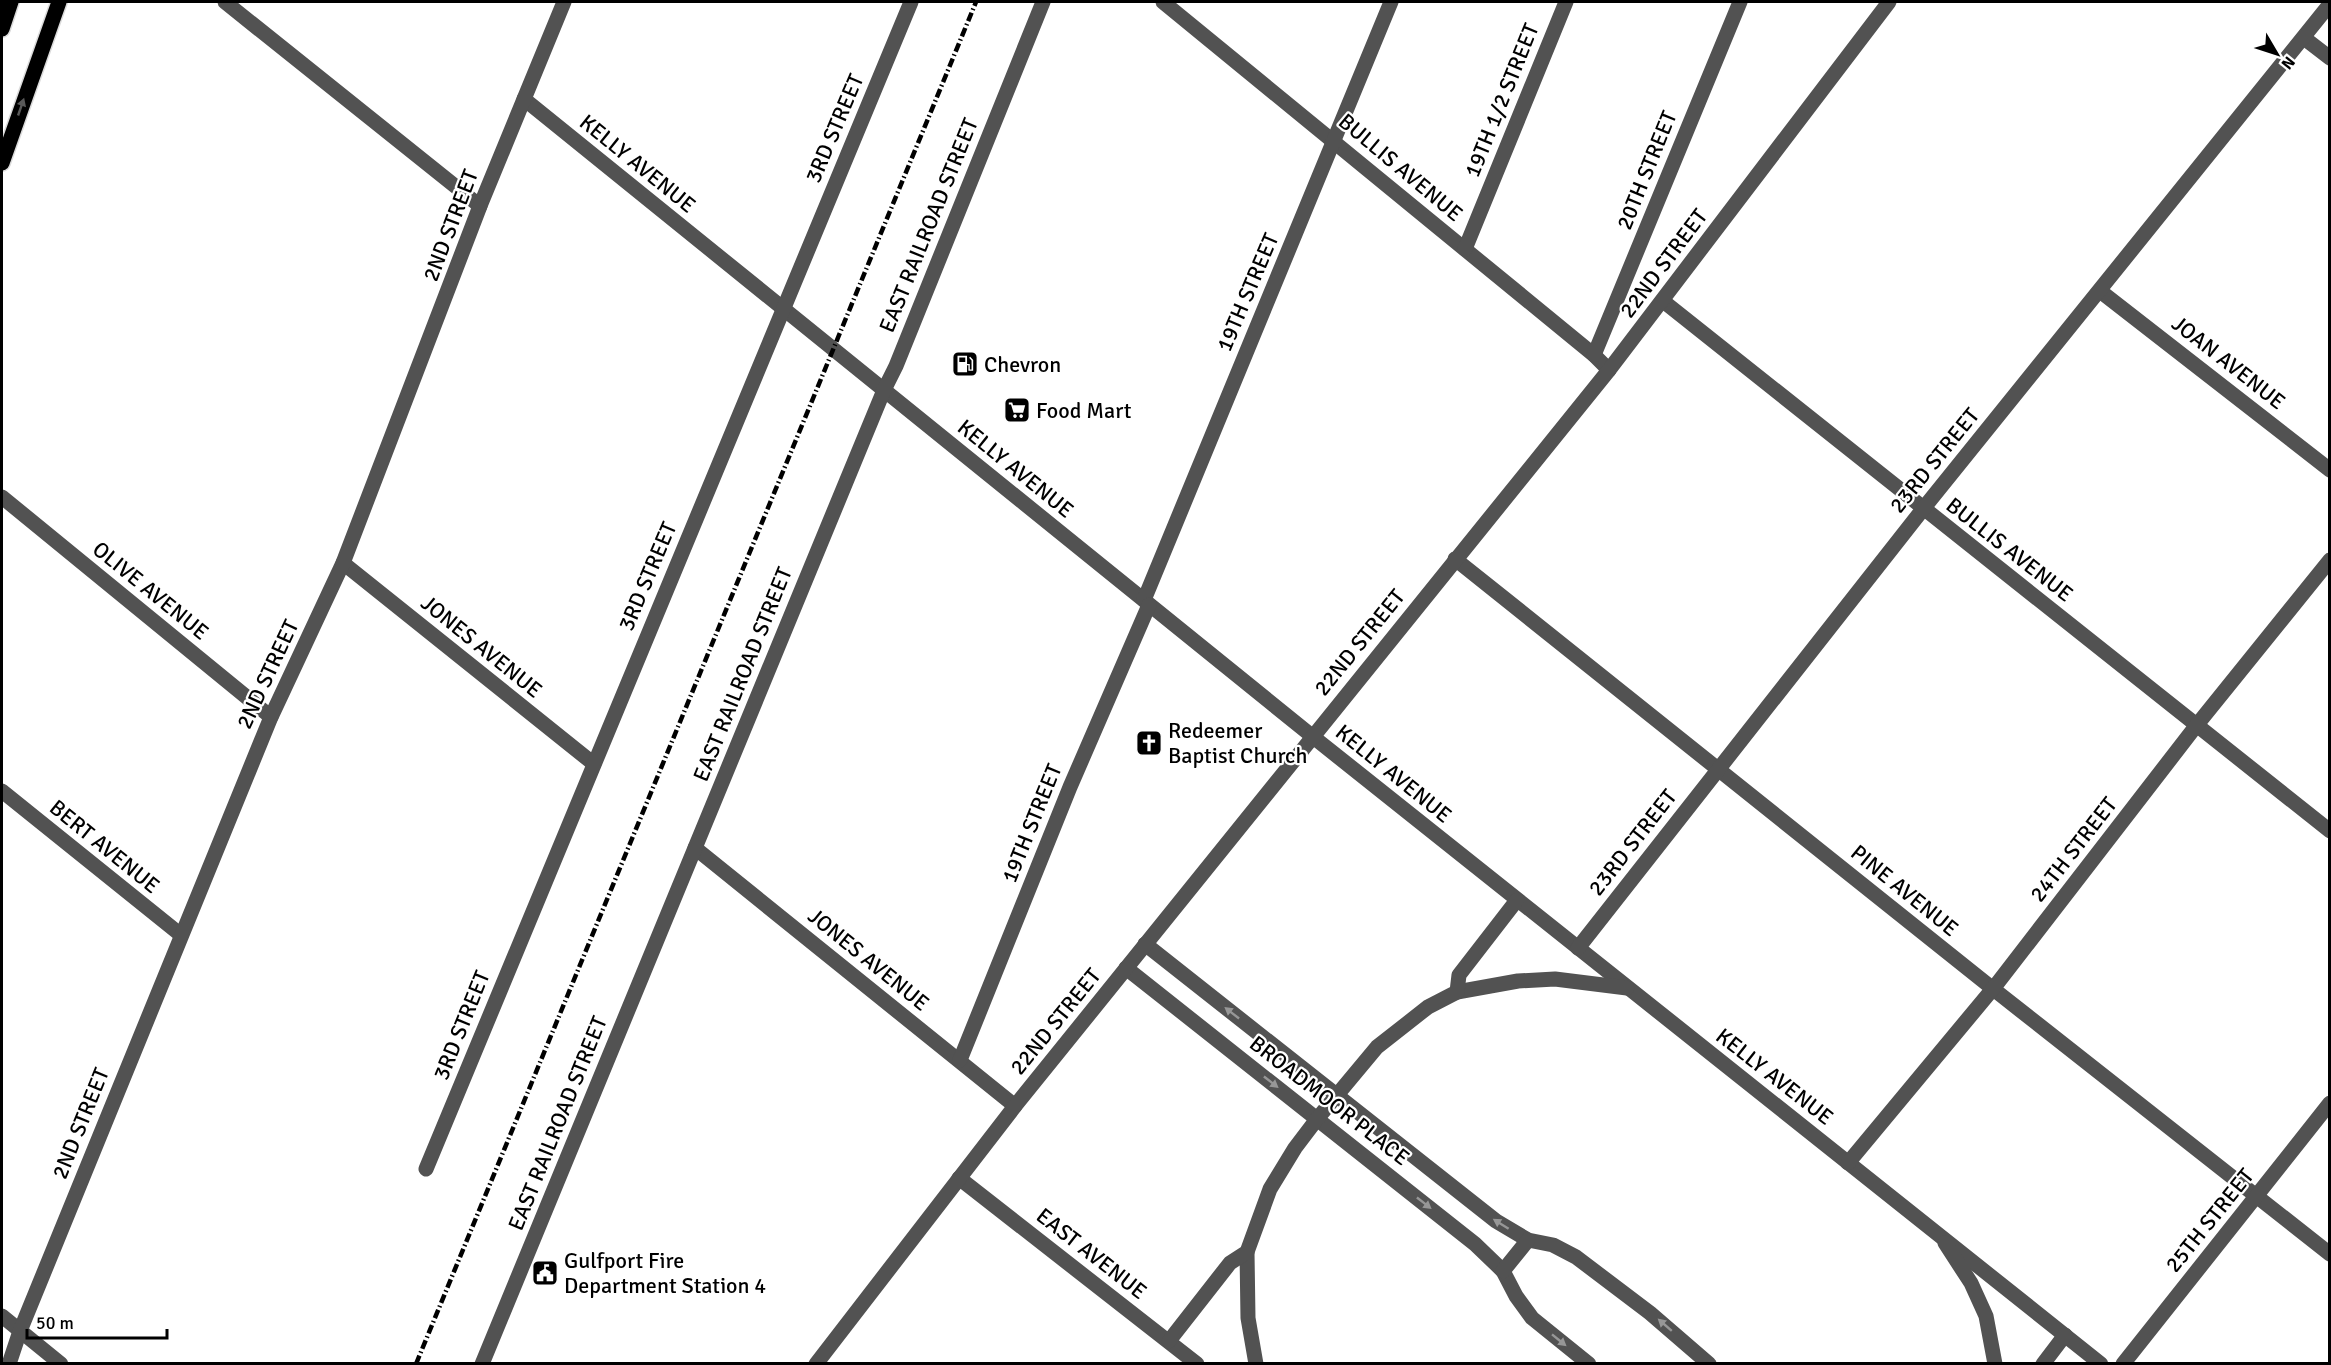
<svg xmlns="http://www.w3.org/2000/svg" width="2331" height="1365" font-family="Signika,sans-serif">
<style>
.lines{fill:none;stroke-linecap:round;stroke-linejoin:round}
.major-casing{stroke:#dbdbdb;stroke-width:18}
.minor{stroke:#525252;stroke-width:15}
.major{stroke:#000;stroke-width:15}
.rail{stroke:#000;stroke-width:4.5;stroke-dasharray:9 3 1.5 3;stroke-linecap:butt}
.oneway{fill:#595959}
.oneway2{fill:#979797}
.labels{text-anchor:middle;stroke-width:4.5;stroke-linejoin:round;paint-order:stroke}
.street-label{font-size:22px;fill:#000;stroke:#fff}
.poi-label{font-size:22px;fill:#000;stroke:#fff;text-anchor:start}
</style>
<rect width="100%" height="100%" fill="#fff"/>
<g class="lines">
<defs>
<g id="major">
<path d="M2 29 11 2"/>
<path d="M2 163 59 2"/>
</g>
</defs>
<use href="#major" class="major-casing"/>
<g class="minor">
<path d="M225 2 480 206"/>
<path d="M1163 2 1594 355 1609 370"/>
<path d="M2304 38 2330 58"/>
<path d="M524 99 1312 736 2101 1364"/>
<path d="M1465 249 1566 2"/>
<path d="M2100 291 2330 470"/>
<path d="M1663 301 2330 831"/>
<path d="M1594 355 1740 2"/>
<path d="M2 497 271 717"/>
<path d="M1455 559 1992 988 2330 1254"/>
<path d="M343 563 594 764"/>
<path d="M1144 600 1391 2"/>
<path d="M2 791 181 935"/>
<path d="M695 848 1015 1106"/>
<path d="M1145 944 1496 1221 1528 1240 1553 1245 1576 1257 1650 1313 1709 1364"/>
<path d="M1578 948 1923 509 2330 4"/>
<path d="M1126 968 1475 1244 1503 1271 1516 1296 1532 1318 1589 1364"/>
<path d="M1457 992 1518 981 1555 979 1627 988"/>
<path d="M960 1060 1070 787 1149 605"/>
<path d="M1848 1163 1996 985 2196 726 2330 560"/>
<path d="M426 1169 911 2"/>
<path d="M959 1178 1197 1364"/>
<path d="M1945 1243 1971 1283 1986 1316 1995 1364"/>
<path d="M1247 1252 1248 1318 1256 1364"/>
<path d="M1503 1271 1528 1240"/>
<path d="M2 1316 61 1364"/>
<path d="M1169 1341 1230 1263 1247 1252 1270 1189 1295 1148 1317 1119 1377 1047 1428 1007 1457 992 1459 975 1517 900"/>
<path d="M9 1364 20 1331 271 717 343 563 480 206 564 2"/>
<path d="M482 1364 884 390 896 366 1043 2"/>
<path d="M816 1364 1015 1106 1609 370 1889 2"/>
<path d="M2043 1364 2065 1335"/>
<path d="M2123 1364 2330 1103"/>
</g>
<use href="#major" class="major"/>
<path class="rail" d="M416 1364 976 2"/>
</g>
<defs><path id="oneway-solid" d="M-6-.8H1V-3.2L6.5 0L1 3.2V.8H-6Z" transform="scale(1.5)"/></defs>
<use class="oneway" href="#oneway-solid" transform="translate(21 107) rotate(-71)"/>
<g class="oneway2">
<use href="#oneway-solid" transform="translate(1232 1013) rotate(-142)"/>
<use href="#oneway-solid" transform="translate(1271 1082) rotate(38)"/>
<use href="#oneway-solid" transform="translate(1424 1203) rotate(38)"/>
<use href="#oneway-solid" transform="translate(1501 1224) rotate(-148)"/>
<use href="#oneway-solid" transform="translate(1665 1325) rotate(-139)"/>
<use href="#oneway-solid" transform="translate(1559 1340) rotate(39)"/>
</g>
<defs>
<symbol id="fuel-square" viewBox="-11 -11 22 22"><rect x="-9" y="-9" width="18" height="18" rx="4" fill="#000" stroke="#fff"/><path d="M-5.5-6h7V0h2V4h1.3V-2.5L3-4.5l.8-.8L6-3V5H2.5V1h-1V6h-7ZM-4.2-4.7v3.2H.2V-4.7Z" fill="#fff"/></symbol>
<symbol id="supermarket-square" viewBox="-11 -11 22 22"><rect x="-9" y="-9" width="18" height="18" rx="4" fill="#000" stroke="#fff"/><path d="M-6-5.5h2.5l.6 2H6L4.5 2H-2.5L-4.4-4H-6ZM-1.5 3.2a1.3 1.3 0 1 0 .1 0ZM3 3.2a1.3 1.3 0 1 0 .1 0Z" fill="#fff"/></symbol>
<symbol id="church-square" viewBox="-11 -11 22 22"><rect x="-9" y="-9" width="18" height="18" rx="4" fill="#000" stroke="#fff"/><path d="M-1.2-6h2.4v3.5h3.3v2.4h-3.3V6h-2.4V-.1h-3.3v-2.4h3.3Z" fill="#fff"/></symbol>
<symbol id="civic-square" viewBox="-11 -11 22 22"><rect x="-9" y="-9" width="18" height="18" rx="4" fill="#000" stroke="#fff"/><path d="M-.6-6.5H3V-4.5H.6V-3L4-1V1h2V6H-6V1h2V-1L-.6-3ZM-1.2 2.5V6h2.4V2.5Z" fill="#fff"/></symbol>
</defs>
<g fill-rule="evenodd">
<use href="#fuel-square" x="950" y="349" width="30" height="30"/>
<use href="#supermarket-square" x="1002" y="395" width="30" height="30"/>
<use href="#church-square" x="1134" y="728" width="30" height="30"/>
<use href="#civic-square" x="530" y="1258" width="30" height="30"/>
</g>
<g class="labels">
<g class="street-label">
<text transform="translate(1501 100) rotate(-68)" y="8">19TH 1/2 STREET</text>
<text transform="translate(834 128) rotate(-67)" y="8">3RD STREET</text>
<text transform="translate(638 163) rotate(39)" y="8">KELLY AVENUE</text>
<text transform="translate(1401 167) rotate(40)" y="8">BULLIS AVENUE</text>
<text transform="translate(1646 170) rotate(-68)" y="8">20TH STREET</text>
<text transform="translate(450 225) rotate(-69)" y="8">2ND STREET</text>
<text transform="translate(928 225) rotate(-68)" y="8">EAST RAILROAD STREET</text>
<text transform="translate(1663 263) rotate(-53)" y="8">22ND STREET</text>
<text transform="translate(1247 292) rotate(-67)" y="8">19TH STREET</text>
<text transform="translate(2229 362) rotate(38)" y="8">JOAN AVENUE</text>
<text transform="translate(1934 460) rotate(-51)" y="8">23RD STREET</text>
<text transform="translate(1016 468) rotate(39)" y="8">KELLY AVENUE</text>
<text transform="translate(2010 549) rotate(38)" y="8">BULLIS AVENUE</text>
<text transform="translate(647 576) rotate(-67)" y="8">3RD STREET</text>
<text transform="translate(151 590) rotate(39)" y="8">OLIVE AVENUE</text>
<text transform="translate(1359 642) rotate(-51)" y="8">22ND STREET</text>
<text transform="translate(482 646) rotate(39)" y="8">JONES AVENUE</text>
<text transform="translate(267 674) rotate(-65)" y="8">2ND STREET</text>
<text transform="translate(742 674) rotate(-68)" y="8">EAST RAILROAD STREET</text>
<text transform="translate(1394 773) rotate(39)" y="8">KELLY AVENUE</text>
<text transform="translate(1031 823) rotate(-68)" y="8">19TH STREET</text>
<text transform="translate(1632 842) rotate(-52)" y="8">23RD STREET</text>
<text transform="translate(105 846) rotate(39)" y="8">BERT AVENUE</text>
<text transform="translate(2073 849) rotate(-52)" y="8">24TH STREET</text>
<text transform="translate(1905 890) rotate(39)" y="8">PINE AVENUE</text>
<text transform="translate(869 959) rotate(39)" y="8">JONES AVENUE</text>
<text transform="translate(1055 1021) rotate(-51)" y="8">22ND STREET</text>
<text transform="translate(461 1025) rotate(-68)" y="8">3RD STREET</text>
<text transform="translate(1775 1076) rotate(38)" y="8">KELLY AVENUE</text>
<text transform="translate(1330 1100) rotate(38)" y="8">BROADMOOR PLACE</text>
<text transform="translate(80 1123) rotate(-68)" y="8">2ND STREET</text>
<text transform="translate(557 1123) rotate(-68)" y="8">EAST RAILROAD STREET</text>
<text transform="translate(2209 1220) rotate(-51)" y="8">25TH STREET</text>
<text transform="translate(1092 1253) rotate(38)" y="8">EAST AVENUE</text>
</g>
<g class="poi-label">
<text x="984" y="372">Chevron</text>
<text x="1036" y="418">Food Mart</text>
<text x="1168" y="738">Redeemer<tspan x="1168" dy="25">Baptist Church</tspan></text>
<text x="564" y="1268">Gulfport Fire<tspan x="564" dy="25">Department Station 4</tspan></text>
</g>
</g>
<rect width="2331" height="1365" fill="none" stroke="#000000" stroke-width="6"/>
<g transform="translate(2277 54) rotate(129)" stroke="#ffffff" stroke-width="4.5" paint-order="stroke">
<path d="M0-4.5L10 22L0 15L-10 22Z" fill="#000000"/>
<text y="-9" font-size="16" font-weight="bold" text-anchor="middle" fill="#000000">N</text>
</g>
<path d="M27 1329v9h140v-9" fill="none" stroke="#000000" stroke-width="3"/>
<text x="36" y="1329" font-size="18" fill="#000000" stroke="#ffffff" stroke-width="4.5" paint-order="stroke">50 m</text>
</svg>
